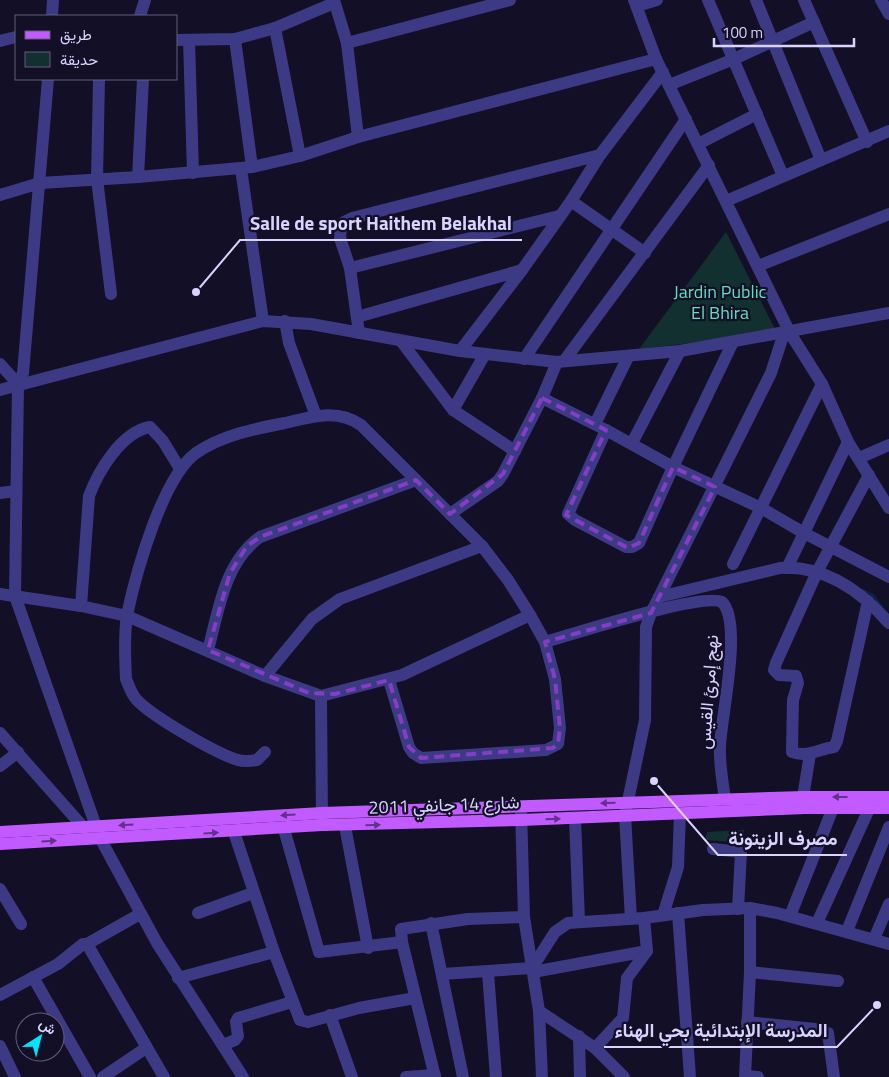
<svg xmlns="http://www.w3.org/2000/svg" width="889" height="1077" font-family="'Titillium Web',Vazirmatn,sans-serif">
<style>
.green{fill:#12302f}
.lines{fill:none;stroke-linecap:round;stroke-linejoin:round}
.stream{stroke:#0c2248;stroke-width:2.5}
.minor{stroke:#3d3a85;stroke-width:12}
.major{stroke:#c25bff;stroke-width:12}
.oneway{fill:#623188}
.marked{fill:none;stroke:#843dc5;stroke-width:4;stroke-dasharray:10 6;stroke-linejoin:round}
.labels{text-anchor:middle;stroke-width:4.5;stroke-linejoin:round;paint-order:stroke}
.park-label{font-size:18px;fill:#5fe0c0;stroke:#130f26}
.street-label{font-size:18px;fill:#d9d4ff;stroke:#130f26}
.leader{fill:none;stroke:#d9d4ff;stroke-width:2}
.callout-dot{fill:#d9d4ff;stroke:#130f26;stroke-width:2}
.callout-label{font-size:19px;text-anchor:middle;font-weight:bold;fill:#d9d4ff;stroke:#130f26;stroke-width:4.5;stroke-linejoin:round;paint-order:stroke}
</style>
<rect width="100%" height="100%" fill="#130f26"/>
<g class="green">
<path d="M726 232 777 333 639 349Z"/>
<path d="M744 830V843L705 840 707 832Z"/>
</g>
<g class="lines">
<path class="stream" d="M862 590 873 595 882 607"/>
<g class="minor">
<path d="M334 0 347 43 358 137"/>
<path d="M634 0 656 59 790 333 822 384 848 442 889 508"/>
<path d="M708 0 783 176"/>
<path d="M756 0 821 160"/>
<path d="M804 0 867 142"/>
<path d="M881 0 889 14"/>
<path d="M637 6 657 0"/>
<path d="M52 16 53 0"/>
<path d="M140 16 145 0"/>
<path d="M275 28 300 156"/>
<path d="M235 39 252 167"/>
<path d="M176 40 235 39 275 28 334 3"/>
<path d="M189 40 193 173"/>
<path d="M0 41 16 37"/>
<path d="M347 43 510 0"/>
<path d="M48 79 23 373 18 384 15 596 100 838 157 943 243 1077"/>
<path d="M99 79 97 179 111 294"/>
<path d="M669 85 734 59 814 22"/>
<path d="M698 144 757 114"/>
<path d="M241 169 263 321"/>
<path d="M138 177 143 79"/>
<path d="M0 195 40 183 138 177 252 167 300 156 358 137 656 59"/>
<path d="M571 201 645 253"/>
<path d="M726 201 889 131"/>
<path d="M758 266 889 214"/>
<path d="M350 268 559 216"/>
<path d="M357 317 522 270"/>
<path d="M285 321 289 343 316 416"/>
<path d="M359 333 350 268 340 238 341 228 344 222 352 218 600 155"/>
<path d="M401 341 453 410 515 451"/>
<path d="M460 351 522 270 571 201 600 155 663 72"/>
<path d="M524 359 686 119"/>
<path d="M564 361 709 165"/>
<path d="M0 364 18 384"/>
<path d="M0 390 263 321 311 324 460 351 557 362 680 351 889 313"/>
<path d="M542 398 606 430 673 467 761 508 804 533 889 577"/>
<path d="M453 410 485 354"/>
<path d="M595 424 628 357"/>
<path d="M606 430 568 514 575 520 626 547H632L639 543 673 467 733 342"/>
<path d="M632 443 680 351"/>
<path d="M859 458 889 445"/>
<path d="M0 493 16 491"/>
<path d="M450 514 498 481 503 474 542 398 557 362"/>
<path d="M733 564 822 384"/>
<path d="M787 568 848 442"/>
<path d="M0 594 81 606 127 616 265 676 321 696 402 675 530 615"/>
<path d="M659 597 780 568C824 565 861 591 889 623"/>
<path d="M868 601 837 741 834 747C819 749 807 758 792 752L793 700 798 683 796 676 779 675 774 670 776 663 817 572 869 475"/>
<path d="M81 606 89 496C98 472 121 432 150 427L163 441 180 469"/>
<path d="M545 642C574 634 702 592 722 602 743 623 721 717 720 746 719 764 723 783 725 800"/>
<path d="M208 650C219 610 224 563 260 537L416 480"/>
<path d="M265 676 312 619 340 599 482 546"/>
<path d="M321 696 322 823"/>
<path d="M0 733 84 828"/>
<path d="M265 752 257 760C251 761 245 762 238 760 217 754 151 716 136 699 131 693 129 686 126 679 125 659 124 634 127 615 136 573 162 478 196 453 222 435 254 429 285 423 311 417 337 408 361 425L482 546 508 580 530 615 545 642 555 679 560 728 558 744 546 750 421 758 413 753 409 747 389 680"/>
<path d="M0 766 18 752"/>
<path d="M803 797 810 754"/>
<path d="M521 809 524 917 539 1011 542 1077"/>
<path d="M575 818 579 921"/>
<path d="M345 826 368 948"/>
<path d="M284 829 319 952 402 942"/>
<path d="M234 832 274 952 300 1020 308 1022 359 1008 415 998"/>
<path d="M713 849 741 852 738 909"/>
<path d="M0 889 21 924"/>
<path d="M198 913 253 893"/>
<path d="M678 913 690 1077"/>
<path d="M663 915 678 867 680 813"/>
<path d="M790 916 833 808"/>
<path d="M631 919 625 815 645 720 646 627 651 613 771 373 784 333"/>
<path d="M431 923 463 1077"/>
<path d="M817 923 869 809"/>
<path d="M847 931 889 827"/>
<path d="M874 939 889 904"/>
<path d="M87 944 140 914"/>
<path d="M533 972 647 951"/>
<path d="M750 972 838 981"/>
<path d="M488 973 496 1077"/>
<path d="M442 974 532 968 555 932 568 923 644 918 703 910 750 908 777 913 889 944"/>
<path d="M33 977 90 1077"/>
<path d="M178 978 274 952"/>
<path d="M0 995 58 964 83 944H87L164 1077"/>
<path d="M539 1011 595 1048 624 1077"/>
<path d="M330 1015 352 1077"/>
<path d="M747 1022 815 1029 828 1033 834 1077"/>
<path d="M579 1036 580 1077"/>
<path d="M223 1045 235 1040 238 1036 236 1022 238 1018 292 1002"/>
<path d="M0 1046 15 1077"/>
<path d="M595 1048 623 1018 627 978 647 951 644 918"/>
<path d="M745 1076 758 1077"/>
<path d="M103 1077 146 1048"/>
<path d="M406 1077 435 1075"/>
<path d="M435 1077 402 942 401 929 468 919 524 917"/>
<path d="M745 1077 750 972V908"/>
</g>
<g class="major">
<path d="M0 832 322 813 803 797H889"/>
<path d="M0 844 322 825 521 820 805 808H889"/>
</g>
</g>
<defs><path id="oneway-solid" d="M-6-.8H1V-3.2L6.5 0L1 3.2V.8H-6Z" transform="scale(1.25)"/></defs>
<g class="oneway">
<use href="#oneway-solid" transform="translate(840 797) rotate(180)"/>
<use href="#oneway-solid" transform="translate(608 803) rotate(178)"/>
<use href="#oneway-solid" transform="translate(288 815) rotate(176)"/>
<use href="#oneway-solid" transform="translate(553 819) rotate(-2)"/>
<use href="#oneway-solid" transform="translate(126 825) rotate(176)"/>
<use href="#oneway-solid" transform="translate(373 825) rotate(-2)"/>
<use href="#oneway-solid" transform="translate(211 833) rotate(-3)"/>
<use href="#oneway-solid" transform="translate(49 841) rotate(-3)"/>
</g>
<path class="marked" d="M542 398 606 430 566 515 628 548 639 543 673 467 715 487 651 613 545 642 555 679 560 728 558 744 553 748 421 758 409 747 389 680 335 694 309 693 208 650 230 573 247 546 260 537 416 480 450 514 503 474Z"/>
<g class="labels">
<g class="park-label">
<text x="720" y="298">Jardin Public<tspan x="720" dy="21">El Bhira</tspan></text>
</g>
<g class="street-label">
<text transform="translate(708 692) rotate(-86)" y="6">نهج إمرئ القيس</text>
<text transform="translate(444 805) rotate(-2)" y="6">شارع 14 جانفي 2011</text>
</g>
</g>
<path class="leader" d="M196 292L240 240H522M654 781L718 855H847M877 1005L837 1047H604"/>
<g class="callout-dot">
<circle cx="196" cy="292" r="5"/>
<circle cx="654" cy="781" r="5"/>
<circle cx="877" cy="1005" r="5"/>
</g>
<g class="callout-label">
<text x="381" y="230">Salle de sport Haithem Belakhal</text>
<text x="783" y="845">مصرف الزيتونة</text>
<text x="721" y="1037">المدرسة الإبتدائية بحي الهناء</text>
</g>
<rect x="15" y="15" width="162" height="65" fill="#130f26" stroke="#625e7d"/>
<rect x="25" y="31" width="25" height="8" fill="#c25bff" stroke="#625e7d"/>
<text x="60" y="40" font-size="15" fill="#d9d4ff">طريق</text>
<rect x="25" y="52" width="25" height="15" fill="#12302f" stroke="#625e7d"/>
<text x="60" y="65" font-size="15" fill="#d9d4ff">حديقة</text>
<g transform="translate(40 1037) rotate(36)"><circle r="24" fill="#130f26" stroke="#625e7d"/>
<path d="M0-4L9 19L0 12L-9 19Z" fill="#00e5ff"/>
<text y="-8" font-size="14" font-weight="bold" text-anchor="middle" fill="#d9d4ff">ش</text>
</g>
<path d="M714 38v8h140v-8" fill="none" stroke="#d9d4ff" stroke-width="2.5"/>
<text x="722" y="38" font-size="15" fill="#d9d4ff" stroke="#130f26" stroke-width="4" paint-order="stroke">100 m</text>
</svg>
